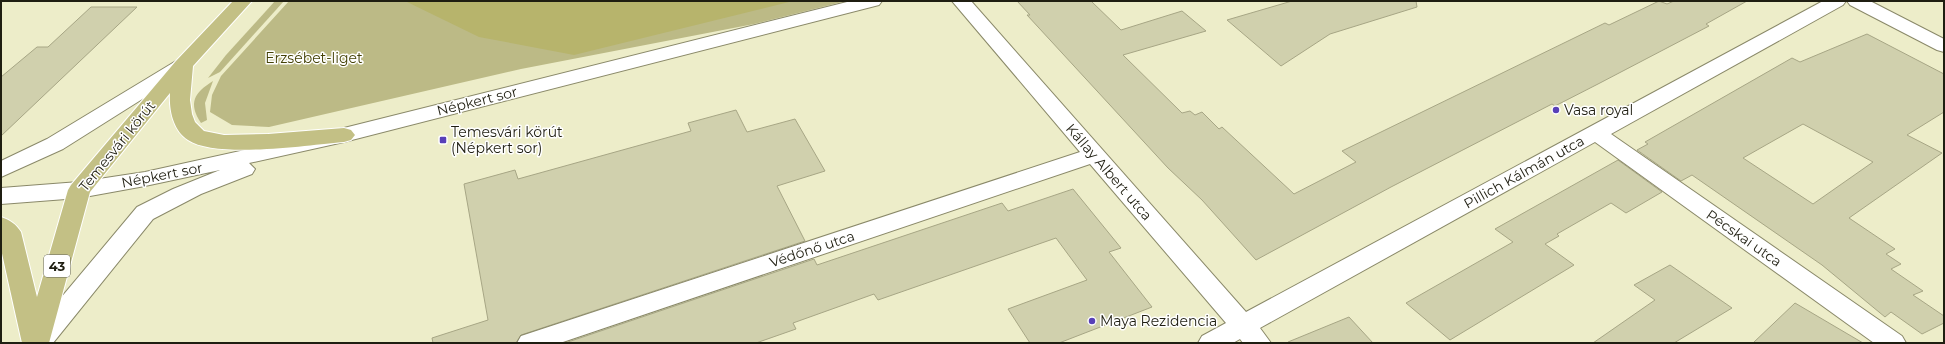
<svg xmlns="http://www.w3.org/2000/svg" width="1945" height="344" font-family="Montserrat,sans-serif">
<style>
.green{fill:#bcba86}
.forest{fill:#b7b46c}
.building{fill:#d0d0ad;stroke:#a7a685;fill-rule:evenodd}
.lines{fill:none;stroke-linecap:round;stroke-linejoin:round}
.minor-casing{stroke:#8a8969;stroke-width:2}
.major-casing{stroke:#fff;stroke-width:2}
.minor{fill:#fff;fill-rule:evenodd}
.major{fill:#c3c085;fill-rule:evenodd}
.poi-dot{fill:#5840b8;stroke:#fff;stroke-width:1.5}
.labels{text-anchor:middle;stroke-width:3;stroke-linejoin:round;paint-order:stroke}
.shield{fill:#fff;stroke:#626258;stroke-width:1}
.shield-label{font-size:13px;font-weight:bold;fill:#1f1e11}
.park-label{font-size:14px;fill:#454207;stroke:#fff}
.street-label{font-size:14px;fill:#1f1e11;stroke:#fff}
.poi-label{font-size:14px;fill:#1f1e11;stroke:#fff;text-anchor:start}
</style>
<rect width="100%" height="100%" fill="#ededc9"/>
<g class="green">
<path d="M275 1H284L220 72 208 78 226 55Z"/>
<path d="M289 1H846L754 24 521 69 269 127 232 125 210 112 212 95 221 76Z"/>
<path d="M213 81 205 103 207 120 201 123C188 103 194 93 213 81Z"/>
</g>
<path class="forest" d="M405 1H793L574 55 479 37Z"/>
<g class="building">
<path d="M1017 1H1091L1121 30 1182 11 1206 31 1123 55 1182 113 1190 111 1195 115 1202 112 1219 129 1222 127 1294 194 1356 162 1342 151 1605 23 1609 25 1659 1 1667 4 1674 1H1747L1706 24 1709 26 1598 84 1555 106 1552 104 1391 187 1256 260 1202 200 1168 168 1027 15H1030Z"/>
<path d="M1292 1H1416L1417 7 1330 34 1281 66 1227 20Z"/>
<path d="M91 7H137L1 136V77L37 47H48Z"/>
<path d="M1867 34 1944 74V112L1907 135 1942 153 1849 218 1895 249 1886 254 1901 264 1891 269 1923 291 1913 295 1944 316V323L1922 334 1891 312 1885 317 1822 265 1692 175 1681 181 1637 150 1648 144 1645 142 1792 58 1800 62ZM1803 124 1873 162 1813 204 1743 158Z"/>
<path d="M736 110 747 132 795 119 825 171 777 186 805 241 521 335 516 343H433L432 338 488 320 464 184 515 170 518 179 691 131 688 123Z"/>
<path d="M1618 160 1662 192 1626 213 1611 203 1557 234 1559 236 1545 244 1574 265 1450 340 1406 303 1513 242 1495 229Z"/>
<path d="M1073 189 1121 248 1109 252 1152 307 1059 343H1030L1008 309 1087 280 1056 238 878 300 874 294 793 323 796 329 756 343H565L814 259 817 265 1002 203 1008 211Z"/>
<path d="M1670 265 1732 308 1674 343H1593L1655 300 1634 285Z"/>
<path d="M1795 303 1863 343H1753Z"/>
<path d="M1349 317 1373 343H1289L1288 342Z"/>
</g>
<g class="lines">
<defs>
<g id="minor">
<path d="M851 1H882L879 5 344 142 249 163 255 169 252 174 201 194 153 219 53 343H25L29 336 137 207 173 189 220 170 145 186 79 198 1 204V188L79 182 145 172 344 128Z"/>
<path d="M952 1H971L1246 312 1823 1H1846L1843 5 1611 134 1902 336 1906 343H1874L1595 142 1260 328 1271 343H1243L1240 339 1233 343H1198L1202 336 1226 323 1090 164 560 343H517L521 336 1080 152Z"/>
<path d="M1847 1H1870L1944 39V52L1937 50 1850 5Z"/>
<path d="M183 59 190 61 193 65 190 69 63 149 1 177V161L47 139 176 61Z"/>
</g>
<path id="major" d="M233 1H252L193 66 190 100 192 114 195 122 204 131 224 135 268 134 344 128 351 130 355 135 351 140 344 142C309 145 216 159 188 140 173 130 169 110 170 93L90 192 49 343H22L1 249V217C10 220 16 224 21 232L37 297 68 190 71 185 176 61Z"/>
</defs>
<use href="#minor" class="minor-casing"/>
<use href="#major" class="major-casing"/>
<use href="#minor" class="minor"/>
<use href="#major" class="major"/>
</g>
<g class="poi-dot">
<circle cx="1556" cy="110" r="4"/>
<rect x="439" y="136" width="8" height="8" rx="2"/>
<circle cx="1092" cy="321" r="4"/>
</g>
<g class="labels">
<rect class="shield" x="44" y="255" width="26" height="22" rx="3"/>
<g class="shield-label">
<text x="57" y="271">43</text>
</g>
<g class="park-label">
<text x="314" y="63">Erzsébet-liget</text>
</g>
<g class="street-label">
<text transform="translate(477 101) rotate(-14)" y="5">Népkert sor</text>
<text transform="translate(117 146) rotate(-51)" y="5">Temesvári körút</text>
<text transform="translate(1109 172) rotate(49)" y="5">Kállay Albert utca</text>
<text transform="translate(1524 172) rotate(-29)" y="5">Pillich Kálmán utca</text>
<text transform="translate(162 175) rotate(-11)" y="5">Népkert sor</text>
<text transform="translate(1744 238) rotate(35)" y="5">Pécskai utca</text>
<text transform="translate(812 249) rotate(-18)" y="5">Védőnő utca</text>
</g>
<g class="poi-label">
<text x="1564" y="115">Vasa royal</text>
<text x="451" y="137">Temesvári körút<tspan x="451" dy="16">(Népkert sor)</tspan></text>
<text x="1100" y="326">Maya Rezidencia</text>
</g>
</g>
<rect width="1945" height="344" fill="none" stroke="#1f1e11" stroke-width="4"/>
</svg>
